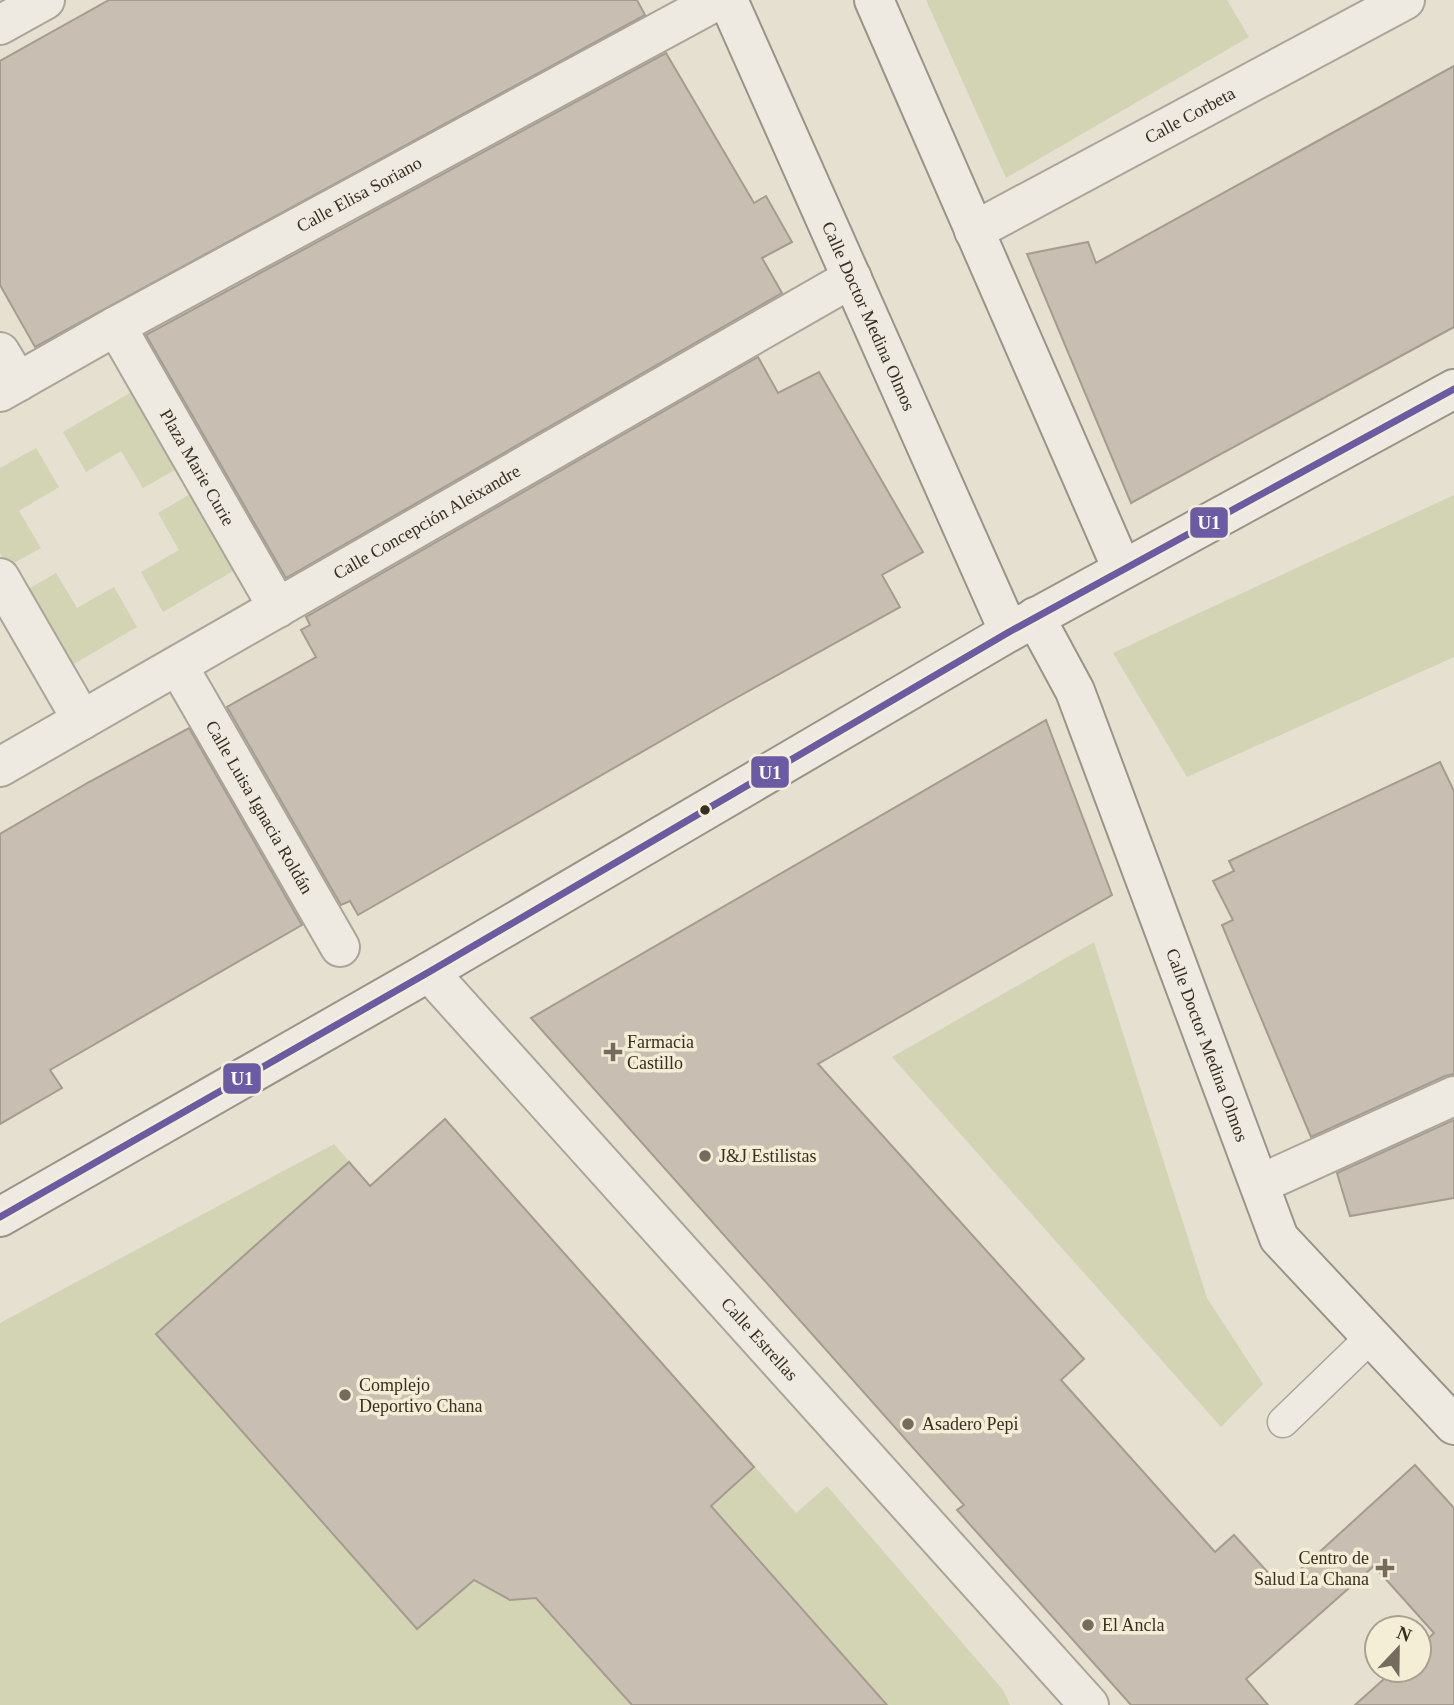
<svg xmlns="http://www.w3.org/2000/svg" width="1454" height="1705" font-family="'Times New Roman',serif">
<style>
.green{fill:#d2d4b3}
.building{fill:#c8beb1;stroke:#a59c8f;stroke-width:2}
.lines{fill:none;stroke-linecap:round;stroke-linejoin:round}
.lane-casing{stroke:#aaa598;stroke-width:33}
.street-casing{stroke:#aaa598;stroke-width:42}
.secondary-casing{stroke:#9a9488;stroke-width:42}
.lane{stroke:#eeeae1;stroke-width:30}
.street{stroke:#eeeae1;stroke-width:38}
.secondary{stroke:#eeeae1;stroke-width:38}
.bus-1-casing{stroke:#f4eed7;stroke-width:12}
.bus-1{stroke:#6b5ba4;stroke-width:7}
.bus-dot{fill:#392e20;stroke:#f4eed7;stroke-width:2.5}
.poi-dot{fill:#756c5e;stroke:#f4eed7;stroke-width:2.5}
.labels{text-anchor:middle;stroke-width:7;stroke-linejoin:round;paint-order:stroke}
.street-label{font-size:18px;fill:#392e20;stroke:#f4eed7}
.poi-label{font-size:18px;fill:#392e20;stroke:#f4eed7;text-anchor:start}
.line-badge{stroke:#f4eed7;stroke-width:2.5}
.badge-label{font-size:19px;text-anchor:middle;font-weight:bold;fill:#fff}
</style>
<rect width="100%" height="100%" fill="#e5e0d0"/>
<g class="green">
<path d="M926 0H1227L1249 37 1006 178Z"/>
<path d="M135 390 180 467 143 488 121 451 86 472 63 432Z"/>
<path d="M36 448 59 487 19 511 41 548 8 566 0 553V468Z"/>
<path d="M195 491 240 567 163 612 141 572 179 550 158 513Z"/>
<path d="M1454 495V657L1187 777 1113 653Z"/>
<path d="M56 573 77 608 114 587 137 627 67 668 23 592Z"/>
<path d="M1094 942 1207 1298 1263 1384 1221 1427 892 1057Z"/>
<path d="M445 1119 796 1513 827 1486 1003 1690 1010 1705H0V1323L334 1144 370 1186Z"/>
</g>
<g class="building">
<path d="M109 0H637L645 15 35 347 0 285V61Z"/>
<path d="M666 53 754 203 766 196 792 242 762 258 782 293 286 578 146 335Z"/>
<path d="M1454 66V327L1131 503 1027 254 1088 242 1096 263Z"/>
<path d="M758 357 778 393 819 372 905 521 923 552 882 575 900 607 727 703 358 915 350 901 341 905 227 707 316 657 301 630 310 625 306 617Z"/>
<path d="M1046 720 1112 895 818 1064 1084 1359 1061 1380 1215 1552 1234 1535 1281 1587 1415 1465 1454 1508V1705H1355L1394 1670H1419V1647L1434 1633 1374 1566 1246 1679 1268 1705H1131L957 1510 964 1505 531 1018Z"/>
<path d="M189 728 302 925 50 1070 62 1088 0 1124V834L89 782Z"/>
<path d="M1440 762 1454 791V1074L1445 1076 1311 1137 1222 925 1233 920 1213 881 1234 871 1229 861Z"/>
<path d="M445 1119 754 1467 711 1506 887 1705H632L536 1598 510 1600 474 1580 417 1629 156 1334 349 1162 370 1186Z"/>
<path d="M1454 1120V1198L1350 1216 1337 1173Z"/>
</g>
<g class="lines">
<defs>
<path id="lane" d="M1283 1422 1371 1337"/>
<g id="street">
<path d="M0 25 45 0"/>
<path id="s1" d="M974 231 1405 0"/>
<path id="s2" d="M116 326 278 608"/>
<path d="M0 352 18 382"/>
<path id="s3" d="M0 392 116 326 718 0"/>
<path d="M0 578 82 720"/>
<path id="s4" d="M178 666 340 947"/>
<path id="s5" d="M0 767 852 278"/>
<path id="s6" d="M429 972 1089 1705"/>
<path d="M1260 1184 1454 1096"/>
</g>
<g id="secondary">
<path id="s7" d="M728 0 1009 632"/>
<path d="M874 0 1122 569"/>
<path id="s8" d="M1035 617 1075 691 1279 1238 1454 1425"/>
<path d="M0 1217 429 972 1009 632 1454 389"/>
</g>
</defs>
<use href="#lane" class="lane-casing"/>
<use href="#street" class="street-casing"/>
<use href="#secondary" class="secondary-casing"/>
<use href="#lane" class="lane"/>
<use href="#street" class="street"/>
<use href="#secondary" class="secondary"/>
<defs>
<path id="bus-1" d="M0 1217 429 972 1009 632 1454 389"/>
</defs>
<use href="#bus-1" class="bus-1-casing"/>
<use href="#bus-1" class="bus-1"/>
</g>
<circle class="bus-dot" cx="705" cy="810" r="6"/>
<g class="poi-dot">
<path d="M609.5 1041.5h7v7h7v7h-7v7h-7v-7h-7v-7h7z"/>
<circle cx="705" cy="1156" r="7"/>
<circle cx="345" cy="1395" r="7"/>
<circle cx="908" cy="1424" r="7"/>
<path d="M1381.5 1557.5h7v7h7v7h-7v7h-7v-7h-7v-7h7z"/>
<circle cx="1088" cy="1625" r="7"/>
</g>
<g class="labels">
<g class="street-label">
<text dy="6" stroke="none"><textPath href="#s1" startOffset="245">Calle Corbeta</textPath></text>
<text dy="6" stroke="none"><textPath href="#s3" startOffset="410">Calle Elisa Soriano</textPath></text>
<text dy="6" stroke="none"><textPath href="#s7" startOffset="346">Calle Doctor Medina Olmos</textPath></text>
<text dy="6" stroke="none"><textPath href="#s2" startOffset="163">Plaza Marie Curie</textPath></text>
<text dy="6" stroke="none"><textPath href="#s5" startOffset="492">Calle Concepción Aleixandre</textPath></text>
<text dy="6" stroke="none"><textPath href="#s4" startOffset="163">Calle Luisa Ignacia Roldán</textPath></text>
<text dy="6" stroke="none"><textPath href="#s8" startOffset="462">Calle Doctor Medina Olmos</textPath></text>
<text dy="6" stroke="none"><textPath href="#s6" startOffset="494">Calle Estrellas</textPath></text>
</g>
<g class="poi-label">
<text x="627" y="1048">Farmacia<tspan x="627" dy="21">Castillo</tspan></text>
<text x="719" y="1162">J&amp;J Estilistas</text>
<text x="359" y="1391">Complejo<tspan x="359" dy="21">Deportivo Chana</tspan></text>
<text x="922" y="1430">Asadero Pepi</text>
<text x="1369" y="1564" text-anchor="end">Centro de<tspan x="1369" dy="21">Salud La Chana</tspan></text>
<text x="1102" y="1631">El Ancla</text>
</g>
</g>
<g class="line-badge">
<rect x="1189" y="506" width="40" height="33" rx="7" fill="#6b5ba4"/>
<rect x="750" y="755" width="40" height="34" rx="7" fill="#6b5ba4"/>
<rect x="222" y="1062" width="40" height="33" rx="7" fill="#6b5ba4"/>
</g>
<g class="badge-label">
<text x="1209" y="529">U1</text>
<text x="770" y="779">U1</text>
<text x="242" y="1085">U1</text>
</g>
<g transform="translate(1398 1649) rotate(22)"><circle r="33" fill="#f4eed7" stroke="#a9a18e" stroke-width="2"/>
<path d="M0-5L12 26L0 18L-12 26Z" fill="#756c5e"/>
<text y="-10" font-size="19" font-weight="bold" text-anchor="middle" fill="#392e20">N</text>
</g>
</svg>
